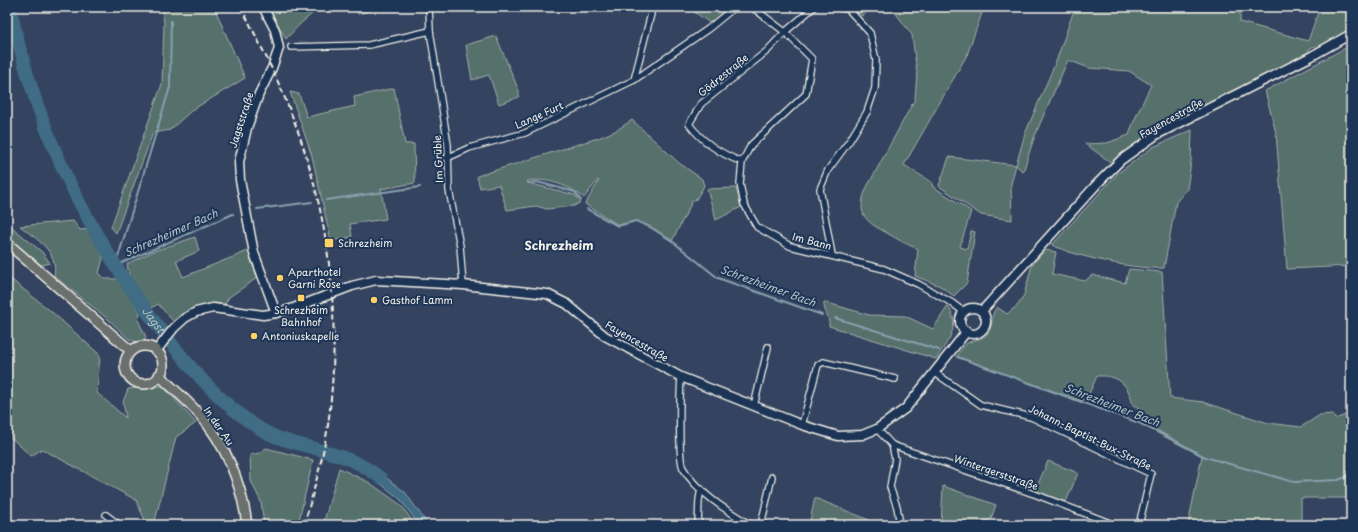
<svg xmlns="http://www.w3.org/2000/svg" width="1358" height="532" font-family="'Playpen Sans',sans-serif">
<style>
.built{fill:#444f67}
.green{fill:#566f6c;stroke:#a5b0aa}
.water{fill:#406c85;stroke:#88a1ad}
.lines{fill:none;stroke-linecap:round;stroke-linejoin:round}
.stream{stroke:#88a1ad;stroke-width:2}
.river{stroke:#406c85;stroke-width:13}
.street-casing{stroke:#f4f1e8;stroke-width:8}
.secondary-casing{stroke:#f4f1e8;stroke-width:11}
.primary-casing{stroke:#f4f1e8;stroke-width:12}
.street{stroke:#1d3557;stroke-width:5.5}
.secondary{stroke:#1d3557;stroke-width:8}
.primary{stroke:#6b706d;stroke-width:9}
.rail{stroke:#f4f1e8;stroke-width:2;stroke-dasharray:6 3;stroke-linecap:butt}
.poi-dot{fill:#ffd166;stroke:#1d3557;stroke-width:1.5}
.labels{text-anchor:middle;stroke-width:4;stroke-linejoin:round;paint-order:stroke}
.street-label{font-size:10px;fill:#f4f1e8;stroke:#1d3557}
.poi-label{font-size:10px;fill:#f4f1e8;stroke:#1d3557;text-anchor:start}
.water-label{font-size:11px;font-style:italic;fill:#b5c2c5;stroke:#1d3557}
.quarter-label{font-size:12px;font-weight:bold;fill:#f4f1e8;stroke:#1d3557}
</style>
<rect width="100%" height="100%" fill="#344460"/>
<filter id="ink" filterUnits="userSpaceOnUse"><feTurbulence type="fractalNoise" baseFrequency=".025" numOctaves="2"/><feDisplacementMap in="SourceGraphic" scale="8" xChannelSelector="R" yChannelSelector="G"/><feConvolveMatrix kernelMatrix="1 2 1 2 8 2 1 2 1" color-interpolation-filters="sRGB"/></filter>
<g filter="url(#ink)">
<path class="built" d="M994 516 1015 525H981L992 521Z"/>
<g class="green">
<path d="M162 7H214L245 78 192 110 170 130 153 133 116 233 111 227 162 84 164 23Z"/>
<path d="M268 7H320L300 24 286 39Z"/>
<path d="M354 7H383L358 14Z"/>
<path d="M687 7H729L710 23Z"/>
<path d="M850 7H873L862 16Z"/>
<path d="M891 7H984L967 55 904 165 933 183 932 186 971 211 960 247 967 249 971 231 975 232 967 283 954 296 940 286 915 276 918 249C906 244 897 239 887 233 865 221 856 215 866 189L915 99 917 73 912 35Z"/>
<path d="M1075 7H1240V22L1308 41 1320 7H1351V30L1319 50 1314 46 1309 49V54L1163 128 1136 143 1112 163 1085 144 1107 143 1129 135 1133 123 1151 85 1129 71 1089 68 1068 60 1035 135 1023 172 1016 165 1011 184 1012 220 981 215 939 186 949 157 1016 165 1025 134 1057 59Z"/>
<path d="M496 36 519 91V97L499 104 489 75 472 80 466 45Z"/>
<path d="M1351 45V266L1287 269 1276 133 1265 91Z"/>
<path d="M394 88 405 144H414L415 183 381 189 386 219 350 224 352 237 331 241 312 156 290 92 299 94 307 117 355 106 354 97Z"/>
<path d="M632 120 679 163 702 179 704 186 695 201 693 200 672 241 655 229 636 221 618 225 585 204 599 181 598 180 584 198C571 186 545 177 527 181L528 183 575 195 581 202 574 206 547 209 536 206 507 210 499 185 480 188 477 176 601 137 617 130Z"/>
<path d="M1192 130 1191 162 1187 189 1176 202 1164 268C1138 270 1076 257 1052 245L1117 174 1153 147Z"/>
<path d="M736 188 741 207 716 220 707 189Z"/>
<path d="M73 221 80 230 92 229 103 258 99 273 105 279H119L140 313 138 320 146 337 142 344 129 339 109 320 54 276C59 251 37 240 20 226Z"/>
<path d="M7 223 42 252 50 263 41 265 7 237Z"/>
<path d="M195 237 199 251 176 261 183 277 248 251 257 278 229 297 225 304C203 301 191 309 174 322L158 304 150 309 130 279 127 264 154 251Z"/>
<path d="M1045 250 1056 252 1052 274 1085 281 1092 275 1125 283 1129 269 1162 272 1170 398 1203 402 1268 423 1301 427 1320 415 1333 414 1335 419 1351 413V525L1350 498H1301V525H1188L1202 456 1140 424 1141 409 1133 405C1128 383 1118 375 1097 376L1088 396 1082 401 956 357C959 353 962 348 966 344 972 339 982 341 988 333 994 324 990 315 997 307L1007 314 1018 305 1024 295 1032 265Z"/>
<path d="M7 276 53 313 100 355 97 393 126 418 123 402 128 389 163 386 196 423 176 437 154 525H147L136 500 42 449 31 456 7 434Z"/>
<path d="M824 302 869 315 905 316 933 329 948 306C962 327 947 341 936 359L829 326C830 316 823 311 824 302Z"/>
<path d="M266 448 313 460 298 525H264L261 502 251 481 250 455 260 453Z"/>
<path d="M1048 461 1078 473 1066 502 1035 491Z"/>
<path d="M339 468 370 483 401 505 415 525H323Z"/>
<path d="M943 486 996 505 991 519 974 525H941Z"/>
<path d="M815 498 869 520 866 525H809Z"/>
</g>
<path class="water" d="M368 464 405 492 428 525H419L400 499 367 473Z"/>
<g class="lines">
<g class="stream">
<path d="M528 183 537 182 575 192 581 200"/>
<path d="M326 200 420 187"/>
<path d="M257 209 312 202"/>
<path d="M587 209 618 226 636 221 650 227 672 241 718 278 822 315"/>
<path d="M115 266 233 214"/>
<path d="M115 267 170 87 171 21"/>
<path d="M835 318 939 350"/>
<path d="M958 357 1150 427 1205 457 1294 482 1338 480 1351 475"/>
</g>
<path class="river" id="s1" d="M10 7C35 127 89 238 164 334 191 369 221 404 259 428 280 442 306 445 330 453 349 458 366 466 381 478"/>
<defs>
<g id="street">
<path d="M429 7 430 31 448 145 449 190 460 246 463 285"/>
<path d="M752 7 785 32 812 59 806 94 751 145 742 162 740 184 744 204 757 227 790 246 884 269 918 284 952 303 964 312"/>
<path d="M291 47 369 45 430 31"/>
<path d="M634 80 651 14"/>
<path d="M447 158 469 148 525 133 634 80 708 29 735 7"/>
<path d="M742 162C721 154 703 143 689 124L701 104 767 51 785 32 814 7"/>
<path d="M832 255 820 189 828 170 850 140 867 112 875 88 876 60 870 33 848 9 834 7"/>
<path d="M934 372 981 405 1031 417 1151 474 1139 525"/>
<path d="M681 377C680 391 678 460 683 468 696 492 729 512 751 525"/>
<path d="M754 406 768 347"/>
<path d="M802 425 818 365 823 362 895 379"/>
<path d="M877 429 892 445 1037 495 1115 525"/>
<path d="M892 445 895 459 890 487 897 507 900 525"/>
<path d="M106 515 119 525"/>
<path d="M698 525 699 500 701 489"/>
<path d="M761 525 772 477"/>
</g>
<g id="secondary">
<path d="M263 7 275 30 279 48 272 68 259 94 247 128 239 162 240 180 254 253 276 313"/>
<circle cx="973" cy="321" r="13"/>
<path d="M982 311 1097 184 1121 160 1156 135 1310 57 1351 34"/>
<path d="M156 351 174 328 185 318 196 312 213 308 263 315 276 313 291 309 352 286 376 280 463 285 547 294 567 304 605 336 681 377 802 425 838 436 862 435 877 429 906 408 967 331"/>
</g>
<g id="primary">
<path d="M7 243 131 351"/>
<circle cx="144" cy="365" r="19"/>
<path d="M159 375C172 388 187 400 199 414 226 444 242 485 247 525"/>
</g>
</defs>
<use href="#street" class="street-casing"/>
<use href="#secondary" class="secondary-casing"/>
<use href="#primary" class="primary-casing"/>
<use href="#street" class="street"/>
<use href="#secondary" class="secondary"/>
<use href="#primary" class="primary"/>
<path class="rail" d="M241 7C259 42 277 77 291 113 330 211 342 322 328 425 323 459 313 493 304 525"/>
</g>
</g>
<g class="poi-dot">
<rect x="324" y="238" width="10" height="10" rx="2"/>
<circle cx="280" cy="278" r="4"/>
<rect x="297" y="294" width="8" height="8" rx="2"/>
<circle cx="374" cy="300" r="4"/>
<circle cx="254" cy="336" r="4"/>
</g>
<g class="labels">
<g class="street-label">
<text transform="translate(723 75) rotate(-39)" y="4">Gödrestraße</text>
<text transform="translate(539 115) rotate(-24)" y="4">Lange Furt</text>
<text transform="translate(1171 118) rotate(-29)" y="4">Fayencestraße</text>
<text transform="translate(241 120) rotate(-72)" y="4">Jagststraße</text>
<text transform="translate(438 159) rotate(-93)" y="4">Im Grüble</text>
<text transform="translate(812 241) rotate(15)" y="4">Im Bann</text>
<text transform="translate(637 341) rotate(30)" y="4">Fayencestraße</text>
<text transform="translate(219 426) rotate(55)" y="4">In der Au</text>
<text transform="translate(1090 437) rotate(26)" y="4">Johann-Baptist-Bux-Straße</text>
<text transform="translate(996 472) rotate(19)" y="4">Wintergerststraße</text>
</g>
<g class="poi-label">
<text x="338" y="247">Schrezheim</text>
<text x="288" y="276">Aparthotel<tspan x="288" dy="12">Garni Rose</tspan></text>
<text x="382" y="304">Gasthof Lamm</text>
<text x="301" y="314" text-anchor="middle">Schrezheim<tspan x="301" dy="12">Bahnhof</tspan></text>
<text x="262" y="340">Antoniuskapelle</text>
</g>
<g class="water-label">
<text transform="translate(171 233) rotate(-24)" y="4">Schrezheimer Bach</text>
<text transform="translate(768 286) rotate(20)" y="4">Schrezheimer Bach</text>
<text dy="4" stroke="none"><textPath href="#s1" startOffset="347">Jagst</textPath></text>
<text transform="translate(1112 405) rotate(21)" y="4">Schrezheimer Bach</text>
</g>
<g class="quarter-label">
<text x="559" y="250">Schrezheim</text>
</g>
</g>
<rect width="1358" height="532" fill="none" stroke="#1d3557" stroke-width="24"/>
<rect x="12" y="12" width="1334" height="508" fill="none" stroke="#f4f1e8" stroke-width="1.5" filter="url(#ink)"/>
</svg>
